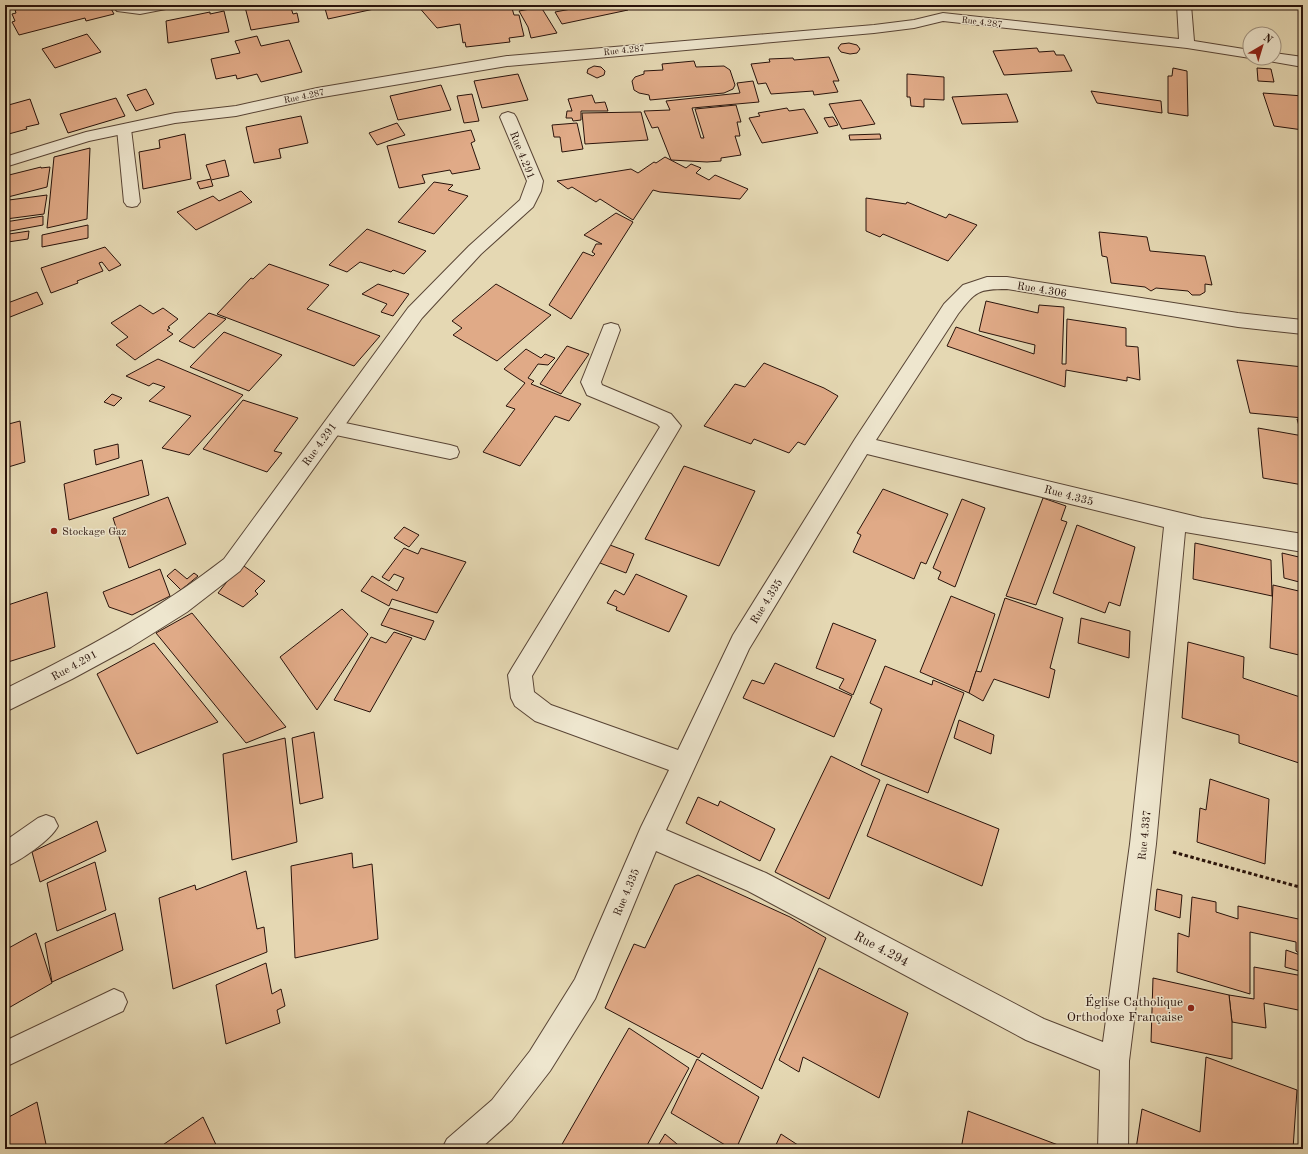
<svg xmlns="http://www.w3.org/2000/svg" width="1308" height="1154" font-family="'Old Standard TT',serif">
<style>
.building{fill:#e0aa87;stroke:#29130b}
.lines{fill:none;stroke-linecap:round;stroke-linejoin:round}
.service-casing{stroke:#584435;stroke-width:2}
.minor-casing{stroke:#584435;stroke-width:2}
.path{stroke:#29130b;stroke-width:3;stroke-dasharray:3.5 2.5;stroke-linecap:butt}
.service{fill:#eee6ce;fill-rule:evenodd}
.minor{fill:#eee6ce;fill-rule:evenodd}
.poi-dot{fill:#8f2418;stroke:#eee6ce;stroke-width:1.5}
.labels{text-anchor:middle;stroke-width:3;stroke-linejoin:round;paint-order:stroke}
.far-street-label{font-size:9px;fill:#29130b;stroke:#eee6ce}
.street-label{font-size:11px;fill:#29130b;stroke:#eee6ce}
.poi-label{font-size:11px;fill:#29130b;stroke:#eee6ce;text-anchor:start}
.near-street-label{font-size:13px;fill:#29130b;stroke:#eee6ce}
.near-poi-label{font-size:13px;fill:#29130b;stroke:#eee6ce;text-anchor:end}
</style>
<rect width="100%" height="100%" fill="#e5d8b3"/>
<filter id="stains"><feTurbulence type="fractalNoise" baseFrequency=".005" numOctaves="4"/><feColorMatrix values="0 0 0 0 .2 0 0 0 0 .09 0 0 0 0 .02 0 0 0 .5 -.17"/></filter>
<radialGradient id="worn" r=".72"><stop offset=".6" stop-color="#630" stop-opacity="0"/><stop offset="1" stop-color="#630" stop-opacity=".3"/></radialGradient>
<g class="building">
<path d="M36 5H41L42 7 51 5H109L114 14 86 21 85 18 19 35 12 22 15 21 12 14 16 13 15 10Z"/>
<path d="M257 5H290L293 14 297 13 299 22 251 30 245 7Z"/>
<path d="M324 5H382V6L373 7 374 9 328 19Z"/>
<path d="M417 5H464L460 6 461 9 511 5 514 15H519L524 36 509 38 510 42 466 47 465 42 463 43 460 24 437 28Z"/>
<path d="M570 5H624L628 10 562 24 555 12 571 9Z"/>
<path d="M541 7 557 33 531 38 528 27 519 11Z"/>
<path d="M224 11 229 32 168 43 166 21 210 12V14Z"/>
<path d="M87 34 101 52 55 68 42 49Z"/>
<path d="M257 36 261 46 289 40 302 72 261 82 257 74 237 79 236 75 216 79 211 59 240 53 235 41Z"/>
<path d="M849 43 857 45 860 49 857 53 850 54 841 52 838 48 841 44Z"/>
<path d="M1037 48 1039 52 1054 51 1056 55H1064L1072 71 1004 75 993 51Z"/>
<path d="M829 57 839 81H833L838 92 814 95 813 91 771 94 766 83 758 84 751 64 770 62 769 59 793 58 794 60Z"/>
<path d="M694 61 696 67 724 66 730 70 735 85 733 89 724 93 650 100 649 95 639 93 634 90 632 81 635 77 644 74V71L663 70 662 64Z"/>
<path d="M594 66 601 67 605 71 604 75 597 78 587 73 588 69Z"/>
<path d="M1173 68 1187 71 1188 116 1168 113V76H1172Z"/>
<path d="M1257 68 1271 69 1274 82 1258 81Z"/>
<path d="M518 74 528 100 482 108 474 81Z"/>
<path d="M907 74 944 77V100L924 99V107L911 106 910 97H907Z"/>
<path d="M753 81 759 102 692 108 701 138H704L695 109 736 105 741 122H737L740 136H735L741 155 721 158V161L707 162 671 160 658 127 652 128 644 111 670 110 666 101 740 93 737 83Z"/>
<path d="M441 85 451 110 398 120 390 96Z"/>
<path d="M146 89 154 104 136 111 127 95Z"/>
<path d="M1091 91 1161 101 1162 113 1097 103Z"/>
<path d="M1263 93 1303 96V130L1274 126Z"/>
<path d="M472 94 479 121 464 123 457 96Z"/>
<path d="M1007 94 1018 122 962 124 952 97Z"/>
<path d="M592 95 595 103 605 102 608 111H581V120L573 121 572 118H566L567 111H572L568 99Z"/>
<path d="M116 98 125 116 68 133 60 114Z"/>
<path d="M30 99 39 124 26 127 27 129 5 135V106Z"/>
<path d="M861 100 875 124 842 129 829 104Z"/>
<path d="M787 108 789 111 804 109 818 133 762 143 749 118 760 116 758 113Z"/>
<path d="M641 112 648 140 585 144 582 113Z"/>
<path d="M301 116 308 143 279 149 281 158 254 163 246 127Z"/>
<path d="M833 117 838 125 829 127 824 118Z"/>
<path d="M397 123 405 135 377 145 369 133Z"/>
<path d="M577 123 583 149 562 152 560 137H554L552 125Z"/>
<path d="M471 130 475 141 471 143 480 169 452 174 450 170 422 175 425 183 399 188 387 146Z"/>
<path d="M185 134 191 179 143 189 139 152 160 148 159 140Z"/>
<path d="M880 134 881 139 850 140 849 135Z"/>
<path d="M90 148 87 219 47 228 54 157Z"/>
<path d="M665 157 686 168 691 164 701 168 696 173 709 180 715 175 748 189 740 199 660 192 653 190 633 220 600 199 596 202 572 187 568 189 557 181 631 169 638 173 654 162 656 163Z"/>
<path d="M225 160 229 176 211 180 213 186 200 189 197 182 211 179 206 165Z"/>
<path d="M41 167V168L50 167 47 187 8 197 9 175Z"/>
<path d="M434 182 453 185 448 190 468 196 434 234 398 222Z"/>
<path d="M241 191 252 202 196 230 177 212 213 196 219 201Z"/>
<path d="M47 195 44 214 6 219 9 200Z"/>
<path d="M866 198 906 204 907 202 946 218 949 214 977 225 948 261 883 234 880 237 866 231Z"/>
<path d="M616 213 633 222 571 319 549 305 583 252 593 256 595 254 592 252 596 244H602L584 235Z"/>
<path d="M43 216V225L5 232V222Z"/>
<path d="M88 225V238L42 247V235Z"/>
<path d="M367 229 426 251 404 274 393 270 391 272 360 262 347 272 329 265Z"/>
<path d="M29 231 28 239 8 242 9 234Z"/>
<path d="M1099 232 1147 237 1150 251 1205 256 1212 285 1205 284V292L1200 295H1192L1188 291 1156 288 1151 291 1145 287 1111 283 1107 257 1102 256Z"/>
<path d="M105 247 121 265 109 271 102 262 99 263 103 271 77 281 78 283 51 293 41 268Z"/>
<path d="M269 264 329 285 307 309 380 336 354 366 217 314 251 278 253 279Z"/>
<path d="M378 284 409 294 393 316 381 312 387 304 362 294Z"/>
<path d="M496 284 551 315 497 361 453 335 462 328 452 321Z"/>
<path d="M37 292 43 304 5 319V304Z"/>
<path d="M986 301 1038 313 1039 305 1064 307 1062 364H1066L1067 319 1126 328V346L1138 347 1140 380 1127 377V381L1066 370 1065 387 947 346 956 327 1034 354 1035 345 979 331Z"/>
<path d="M140 305 153 314 163 308 178 319 168 327 170 328 167 330 173 334 135 360 116 345 128 337 111 323Z"/>
<path d="M209 313 226 319 194 348 179 341Z"/>
<path d="M224 332 282 355 249 391 190 367Z"/>
<path d="M567 346 589 354 561 394 540 384Z"/>
<path d="M526 349 541 358 545 354 555 358 548 365 538 364 528 378 534 381 531 384 581 404 569 421 555 416 520 466 483 452 515 409 506 406 525 383 504 369Z"/>
<path d="M158 359 243 395 189 455 162 448 191 416 149 401 165 387 153 383 149 386 126 376Z"/>
<path d="M1237 360 1303 367V418L1250 413Z"/>
<path d="M764 363 824 388 838 396 805 445 798 442 789 453 754 439 751 444 704 426 735 384 745 387Z"/>
<path d="M112 394 122 398 114 406 104 402Z"/>
<path d="M243 400 298 418 274 451 282 453 267 472 203 449Z"/>
<path d="M1297 419 1303 420V433H1301Z"/>
<path d="M20 421 25 462 5 468V425Z"/>
<path d="M1258 428 1303 436V485L1263 478Z"/>
<path d="M118 444 119 458 96 465 94 450Z"/>
<path d="M142 460 149 495 69 520 64 484Z"/>
<path d="M684 466 755 491 719 566 645 539Z"/>
<path d="M883 489 948 514 926 564 921 562 914 579 853 552 861 535 857 533Z"/>
<path d="M168 497 186 544 129 568 113 518Z"/>
<path d="M1043 498 1066 506 1061 520 1067 522 1036 605 1006 596Z"/>
<path d="M962 499 985 508 955 587 938 579 941 572 933 568Z"/>
<path d="M1077 525 1135 547 1120 606 1109 602 1105 613 1053 593Z"/>
<path d="M404 527 419 535 409 547 394 538Z"/>
<path d="M1195 543 1271 560 1272 596 1193 579Z"/>
<path d="M610 545 634 554 626 573 600 563Z"/>
<path d="M404 548 418 554 421 548 466 562 437 613 392 599 389 606 361 591 372 576 397 591 404 578 394 574 389 581 382 577Z"/>
<path d="M1282 553 1303 558V583L1284 578Z"/>
<path d="M241 564 265 581 255 591 258 594 243 607 218 593Z"/>
<path d="M160 569 170 596 132 615 109 607 103 592Z"/>
<path d="M175 569 187 579 194 573 198 576 181 590 167 576Z"/>
<path d="M636 574 687 596 669 632 616 610 617 607 607 603 615 590 624 595Z"/>
<path d="M1273 585 1303 592V656L1270 648Z"/>
<path d="M47 592 55 647 5 663V606Z"/>
<path d="M951 596 995 614 969 693 920 672Z"/>
<path d="M1005 598 1063 618 1050 668 1055 670 1049 698 994 679 983 701 969 693 976 671 981 672Z"/>
<path d="M390 608 434 621 425 640 381 625Z"/>
<path d="M342 609 368 634 317 710 280 657Z"/>
<path d="M192 613 286 727 246 743 156 633Z"/>
<path d="M1081 618 1130 631 1129 658 1078 643Z"/>
<path d="M833 623 876 640 853 695 839 688 844 679 816 668Z"/>
<path d="M394 632 412 638 370 712 334 700 371 637 386 643Z"/>
<path d="M1188 642 1244 657 1243 678 1300 697 1299 763 1239 743V735L1182 718Z"/>
<path d="M154 643 218 722 137 754 97 674Z"/>
<path d="M775 663 852 696 834 737 743 698 752 680 764 684Z"/>
<path d="M885 666 932 685 933 680 964 693 928 793 861 765 882 709 870 703Z"/>
<path d="M959 720 994 735 991 754 954 738Z"/>
<path d="M314 732 323 798 300 804 292 738Z"/>
<path d="M285 738 297 842 232 860 223 754Z"/>
<path d="M831 756 880 780 829 899 775 872Z"/>
<path d="M1210 779 1269 799 1265 864 1197 842 1200 808 1206 810Z"/>
<path d="M887 784 999 829 982 886 867 836Z"/>
<path d="M698 797 718 806 720 801 775 829 760 861 686 823Z"/>
<path d="M97 821 106 851 40 882 32 852Z"/>
<path d="M352 853 353 868 372 864 378 939 295 958 291 866Z"/>
<path d="M95 862 106 910 57 931 47 883Z"/>
<path d="M246 871 257 929 264 927 267 952 173 989 159 898 195 885 196 890Z"/>
<path d="M698 875 790 917 826 938 762 1089 702 1053 699 1058 605 1008 634 944 645 948 675 885Z"/>
<path d="M1157 889 1182 895 1180 918 1155 910Z"/>
<path d="M1192 897 1216 902V912L1238 919V906L1303 920V972L1285 967 1286 950 1303 956 1296 951V942L1250 932V994L1177 972 1178 933 1189 937Z"/>
<path d="M115 913 123 950 52 982 45 943Z"/>
<path d="M36 933 52 983 5 1010V950Z"/>
<path d="M266 963 272 994 281 989 285 1006 277 1010 280 1023 226 1044 216 985Z"/>
<path d="M1254 967 1303 976V1011L1264 1003 1266 1028 1232 1022 1229 995 1254 999Z"/>
<path d="M819 968 908 1013 879 1098 803 1057 799 1072 779 1060Z"/>
<path d="M1153 978 1229 995 1232 1022V1059L1151 1042Z"/>
<path d="M629 1028 689 1068 645 1149H566L561 1146Z"/>
<path d="M1206 1057 1297 1090 1293 1149H1136L1142 1109 1200 1132Z"/>
<path d="M697 1059 759 1097 736 1149H732L671 1113Z"/>
<path d="M37 1102 47 1149H5V1119Z"/>
<path d="M968 1111 1066 1148V1149H961Z"/>
<path d="M203 1117 218 1149H157Z"/>
<path d="M665 1134 683 1149H656Z"/>
<path d="M781 1134 804 1149H774Z"/>
</g>
<g class="lines">
<defs>
<g id="service">
<path d="M124 125 129 126 131 129 140 202 137 206 132 207 127 206 124 202 117 129 119 126Z"/>
<path d="M331 420 450 445 457 447 459 452 457 457 450 459 331 434 325 432 322 427 325 422Z"/>
<path d="M46 815 54 818 58 826C51 840 20 861 5 867V841L38 818Z"/>
<path d="M114 989 123 993 127 1002 123 1011 5 1067V1041Z"/>
</g>
<g id="minor">
<path d="M112 5H173L171 8 140 14 117 11Z"/>
<path d="M1177 5H1191L1194 41 1250 50V58H1252H1250L1187 48 943 21 914 28 874 33 507 66 317 98 236 116 175 123 89 141 5 167V157L86 132 175 113 236 106 317 88 507 56 874 25 914 20 943 13 1179 39Z"/>
<path d="M1274 53 1303 57V67L1269 61 1266 58H1274Z"/>
<path d="M508 112 514 114 516 117 543 181 541 191 533 207 481 254 422 318 240 571 187 612 131 647 72 679 5 712V689C82 651 156 612 224 559L408 308 469 246 520 200 527 181 500 117 502 114Z"/>
<path d="M987 277H1007L1238 313 1303 320V334L1238 327 1007 289C978 289 976 291 958 314L876 440 1202 518 1303 534V552L1185 532 1156 844 1129 1061 1128 1149H1098L1100 1070 1026 1040 748 891 656 851 595 999 550 1071 512 1120 480 1149H442L447 1139 492 1100 530 1051 575 979 641 827 669 770 535 721 515 706 511 698 508 675 512 668 660 427 657 424 587 395 581 382 604 325 611 323 618 325 620 330 601 382 602 385 671 414 681 426 532 676 534 692 551 705 678 750 733 635 855 439 944 304 963 285ZM867 454 1164 527 1130 844 1103 1042 1044 1019 766 873 666 830 749 649Z"/>
</g>
</defs>
<use href="#service" class="service-casing"/>
<use href="#minor" class="minor-casing"/>
<path class="path" d="M1173 852 1303 888"/>
<use href="#service" class="service"/>
<use href="#minor" class="minor"/>
</g>
<g class="poi-dot">
<circle cx="54" cy="531" r="4"/>
<circle cx="1191" cy="1008" r="4"/>
</g>
<g class="labels">
<g class="far-street-label">
<text transform="translate(982 22) rotate(7)" y="3">Rue 4.287</text>
<text transform="translate(624 50) rotate(-6)" y="3">Rue 4.287</text>
<text transform="translate(304 96) rotate(-12)" y="3">Rue 4.287</text>
</g>
<g class="street-label">
<text transform="translate(523 155) rotate(68)" y="4">Rue 4.291</text>
<text transform="translate(1042 289) rotate(9)" y="4">Rue 4.306</text>
<text transform="translate(319 444) rotate(-54)" y="4">Rue 4.291</text>
<text transform="translate(1069 495) rotate(15)" y="4">Rue 4.335</text>
<text transform="translate(766 601) rotate(-58)" y="4">Rue 4.335</text>
<text transform="translate(74 665) rotate(-29)" y="4">Rue 4.291</text>
<text transform="translate(1144 835) rotate(-84)" y="4">Rue 4.337</text>
<text transform="translate(626 892) rotate(-67)" y="4">Rue 4.335</text>
</g>
<g class="poi-label">
<text x="62" y="535">Stockage Gaz</text>
</g>
<g class="near-street-label">
<text transform="translate(882 948) rotate(28)" y="5">Rue 4.294</text>
</g>
<g class="near-poi-label">
<text x="1183" y="1006">Église Catholique<tspan x="1183" dy="15">Orthodoxe Française</tspan></text>
</g>
</g>
<rect width="1308" height="1154" fill="none" stroke="#e5d8b3" stroke-width="20"/>
<rect x="6" y="6" width="1296" height="1142" fill="none" stroke="#29130b" stroke-width="2"/>
<rect x="10" y="10" width="1288" height="1134" fill="none" stroke="#29130b"/>
<g transform="translate(1262 46) rotate(38)"><circle r="19" fill="#eee6ce" stroke="#9f9280"/>
<path d="M0-3L7 15L0 10L-7 15Z" fill="#8f2418"/>
<text y="-6" font-size="11" font-weight="bold" text-anchor="middle" fill="#29130b">N</text>
</g>
<rect width="100%" height="100%" filter="url(#stains)"/>
<rect width="100%" height="100%" fill="url(#worn)"/>
</svg>
